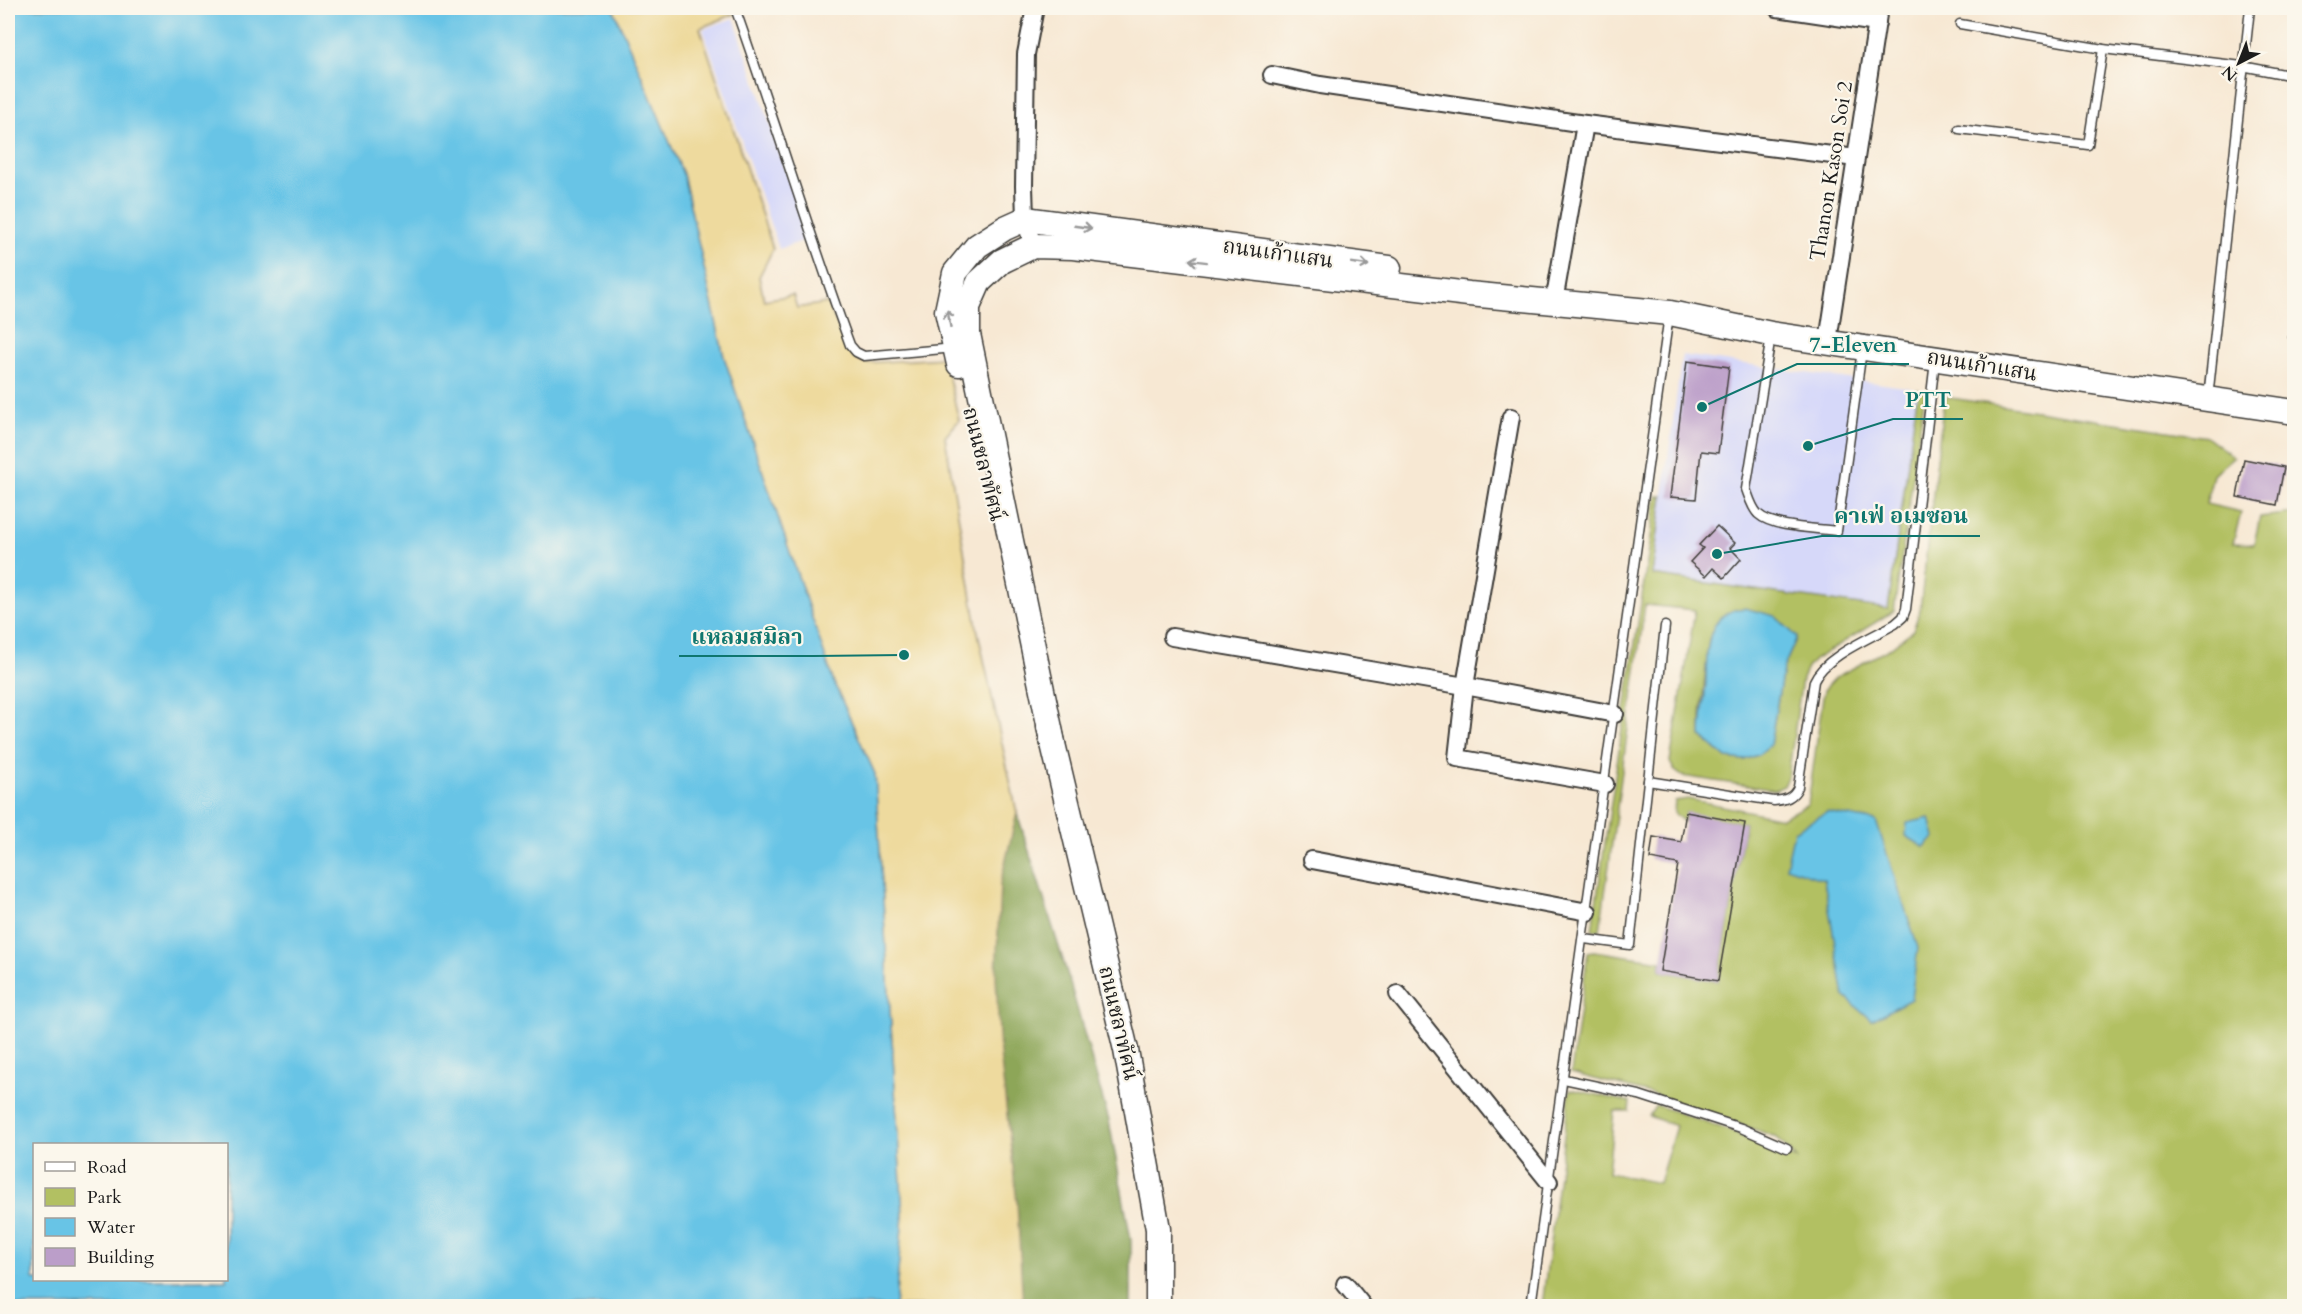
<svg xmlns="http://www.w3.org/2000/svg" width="2302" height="1314" font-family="Cardo,'Noto Serif Thai',serif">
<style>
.built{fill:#d6d8f9}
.green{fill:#b2c062;stroke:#676e3f;stroke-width:1.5;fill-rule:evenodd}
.forest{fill:#8da658;stroke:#54613a;stroke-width:1.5}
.sand{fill:#eeda9e;stroke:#857b5d;stroke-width:1.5}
.water{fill:#68c4e6;stroke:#427081;stroke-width:1.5;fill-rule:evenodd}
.building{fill:#bb9ec9}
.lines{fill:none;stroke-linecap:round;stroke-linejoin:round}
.service-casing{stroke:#3d3b37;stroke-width:11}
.minor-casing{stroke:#3d3b37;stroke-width:20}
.secondary-casing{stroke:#3d3b37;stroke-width:27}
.service{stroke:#fff;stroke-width:8}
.minor{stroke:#fff;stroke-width:16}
.secondary{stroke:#fff;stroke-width:24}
.oneway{stroke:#999}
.labels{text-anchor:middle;stroke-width:4.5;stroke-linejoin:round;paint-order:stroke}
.street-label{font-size:21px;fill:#1c1c1c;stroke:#fbf7ec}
.leader{fill:none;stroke:#0f766e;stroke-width:2}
.callout-dot{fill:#0f766e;stroke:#fbf7ec;stroke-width:2}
.callout-label{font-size:22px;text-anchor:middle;font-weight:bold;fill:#0f766e;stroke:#fbf7ec;stroke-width:4.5;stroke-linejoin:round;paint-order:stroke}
</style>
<rect width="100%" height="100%" fill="#fbf7ec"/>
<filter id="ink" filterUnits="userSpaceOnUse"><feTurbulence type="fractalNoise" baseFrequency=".0167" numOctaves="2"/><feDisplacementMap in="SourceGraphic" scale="12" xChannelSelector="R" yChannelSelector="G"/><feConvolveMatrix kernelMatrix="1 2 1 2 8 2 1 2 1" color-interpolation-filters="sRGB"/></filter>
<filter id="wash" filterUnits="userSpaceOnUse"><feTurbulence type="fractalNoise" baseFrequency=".008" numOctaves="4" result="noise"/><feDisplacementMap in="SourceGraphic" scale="24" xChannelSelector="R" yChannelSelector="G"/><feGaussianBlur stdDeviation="1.35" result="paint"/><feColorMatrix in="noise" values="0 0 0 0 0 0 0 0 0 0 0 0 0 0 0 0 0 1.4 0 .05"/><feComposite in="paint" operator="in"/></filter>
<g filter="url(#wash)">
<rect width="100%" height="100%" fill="#f7e8d3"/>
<g class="built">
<path d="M734 18 809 239 779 249 703 29Z"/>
<path d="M1682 355 1918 389 1888 609 1652 575Z"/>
</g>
<g class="green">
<path d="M1918 389 1925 393 1894 611 1814 660 1807 668 1802 679 1788 777 1784 786 1775 790 1682 776 1674 770 1670 762 1695 610 1645 605 1600 930H1592L1657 496H1663L1652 575 1888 609ZM1797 637 1783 669 1770 745 1758 755 1744 760 1726 758 1701 736V714L1709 639Z"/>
<path d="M1944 397 2207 437 2234 457 2213 475 2206 504 2241 512 2233 543 2254 544 2260 517 2294 513V1306H1542L1570 1089 1630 1102 1629 1111H1614L1608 1173 1659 1183 1676 1126 1649 1116 1656 1105 1730 1131 1798 1160 1776 1137 1650 1093 1571 1073 1588 952 1594 951 1661 961 1660 971 1718 981 1745 823 1686 813 1684 822 1674 813 1675 801 1688 799 1782 818 1808 804 1824 690 1836 677 1889 649 1913 630 1920 610ZM1824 880 1873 1020 1833 930Z"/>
</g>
<path class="forest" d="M1017 813 1068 976 1109 1121 1131 1240V1306H1023L1017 1203 1000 1054 996 977 1000 884Z"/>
<path class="sand" d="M613 8H746L747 9 700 28 773 249 759 277 764 300 793 295 797 308 827 303 853 357 866 363 944 358 959 420 945 437 977 628 1017 813 1000 884 996 977 1000 1054 1017 1203 1023 1306H895L903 1215 875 774 834 683 724 357 683 174Z"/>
<g class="water">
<path d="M8 8H613L683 174 724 357 834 683 875 774 903 1215 895 1306H8ZM34 1144H226V1280H34Z"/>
<path d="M1744 608 1775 616 1797 637 1783 669 1770 745 1758 755 1744 760 1726 758 1701 736C1701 717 1705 699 1706 681 1707 650 1705 612 1744 608Z"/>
<path d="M1827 812 1876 821 1918 948 1911 999 1872 1020 1844 996 1824 880 1786 867 1794 831Z"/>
<path d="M1930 818 1935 838 1924 847 1906 836 1907 823Z"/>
</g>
<g id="blocks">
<g class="building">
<path d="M1687 361 1729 367 1718 453 1701 451 1696 499 1670 497Z"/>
<path d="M2244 459 2284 467 2277 505 2237 497Z"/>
<path d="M1717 526 1735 543 1730 548 1741 559 1724 578 1713 568 1706 576 1690 562 1703 548 1699 545Z"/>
<path d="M1686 812 1745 823 1718 981 1660 971 1678 864 1650 859 1653 837 1681 842Z"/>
</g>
</g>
</g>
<g filter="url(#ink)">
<use href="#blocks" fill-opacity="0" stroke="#3d3b37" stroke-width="1.5"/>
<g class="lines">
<defs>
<g id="service">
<path d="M735 8C775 120 809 233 850 345L856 352 864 356 955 348"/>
<path d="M1960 24 2103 49 2242 66 2294 76"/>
<path d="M1959 129 2088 145 2103 49"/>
<path d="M1771 337 1746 489C1749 497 1752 508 1758 514 1773 528 1817 528 1837 531L1862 350"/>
<path d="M2293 337 2294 328"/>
<path d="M2208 398 2250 8"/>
<path d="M1648 781 1774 801C1785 800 1793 798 1798 787L1814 681C1825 656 1871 638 1895 624L1903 617 1906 609 1935 361"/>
<path d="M1584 939 1630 945 1665 626"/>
<path d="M1564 1079 1639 1095 1741 1128 1787 1148"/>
<path d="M1531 1306 1669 315"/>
</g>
<g id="minor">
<path d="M1777 8 1877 23"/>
<path d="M1272 75 1320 85 1585 124 1856 158"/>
<path d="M1033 246 1025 219 1024 186 1026 54 1035 8"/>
<path d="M1554 302 1585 124"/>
<path d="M1828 341 1879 8"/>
<path d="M1511 417 1465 686 1457 758 1605 784"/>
<path d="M1172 637 1465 686 1615 714"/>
<path d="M1312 860 1588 912"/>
<path d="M1398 994 1549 1182"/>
<path d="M1345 1284 1363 1306"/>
</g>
<g id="secondary">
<path d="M959 364 947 311 955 273 977 246 1005 228 1025 219 1389 268"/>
<path d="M1049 727 1126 1050 1158 1229V1306"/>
<path d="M1053 743 968 334V307L979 282 1002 261 1033 246 1073 247 1469 294 1670 313 1771 334 2294 412"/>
</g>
</defs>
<use href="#service" class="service-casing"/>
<use href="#minor" class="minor-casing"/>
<use href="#secondary" class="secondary-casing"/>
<use href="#service" class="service"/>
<use href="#minor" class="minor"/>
<use href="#secondary" class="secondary"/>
</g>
<defs><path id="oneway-shaft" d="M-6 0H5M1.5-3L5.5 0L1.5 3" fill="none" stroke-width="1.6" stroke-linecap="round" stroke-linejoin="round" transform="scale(1.5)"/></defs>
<g class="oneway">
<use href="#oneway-shaft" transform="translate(1083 227) rotate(8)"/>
<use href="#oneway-shaft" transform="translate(1198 261) rotate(-173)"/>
<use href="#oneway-shaft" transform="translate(1360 264) rotate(8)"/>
<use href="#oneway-shaft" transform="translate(949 319) rotate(-100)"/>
</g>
</g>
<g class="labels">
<g class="street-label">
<text transform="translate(1831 171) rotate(-81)" y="7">Thanon Kason Soi 2</text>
<text transform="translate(1278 253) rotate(8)" y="7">ถนนเก้าแสน</text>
<text transform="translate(1982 365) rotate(9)" y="7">ถนนเก้าแสน</text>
<text transform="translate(984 464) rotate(76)" y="7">ถนนชลาทัศน์</text>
<text transform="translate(1119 1023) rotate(77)" y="7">ถนนชลาทัศน์</text>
</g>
</g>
<path class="leader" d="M1702 407L1797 364H1909M1808 446L1893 419H1963M1717 554L1822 536H1980M904 655L814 656H679"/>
<g class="callout-dot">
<circle cx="1702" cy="407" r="6"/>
<circle cx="1808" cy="446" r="6"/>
<circle cx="1717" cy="554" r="6"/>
<circle cx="904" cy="655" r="6"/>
</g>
<g class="callout-label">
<text x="1853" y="352">7-Eleven</text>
<text x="1928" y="407">PTT</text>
<text x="1901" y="523">คาเฟ่ อเมซอน</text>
<text x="747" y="644">แหลมสมิลา</text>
</g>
<rect width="2302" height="1314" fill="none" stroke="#fbf7ec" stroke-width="30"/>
<rect x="33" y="1143" width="195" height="138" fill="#fbf7ec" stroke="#a29f99" stroke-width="1.5"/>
<rect x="45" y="1162" width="30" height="9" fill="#ffffff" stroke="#a29f99" stroke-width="1.5"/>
<text x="87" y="1173" font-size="18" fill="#1c1c1c">Road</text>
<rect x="45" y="1188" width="30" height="18" fill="#b2c062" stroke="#a29f99" stroke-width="1.5"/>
<text x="87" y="1203" font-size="18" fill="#1c1c1c">Park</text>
<rect x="45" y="1218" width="30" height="18" fill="#68c4e6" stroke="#a29f99" stroke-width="1.5"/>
<text x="87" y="1233" font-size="18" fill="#1c1c1c">Water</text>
<rect x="45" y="1248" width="30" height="18" fill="#bb9ec9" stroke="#a29f99" stroke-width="1.5"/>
<text x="87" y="1263" font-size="18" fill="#1c1c1c">Building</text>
<g transform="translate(2239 63) rotate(222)" stroke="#fbf7ec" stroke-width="4.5" paint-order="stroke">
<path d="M0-4.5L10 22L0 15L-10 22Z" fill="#1c1c1c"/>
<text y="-9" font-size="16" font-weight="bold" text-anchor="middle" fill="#1c1c1c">N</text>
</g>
</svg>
